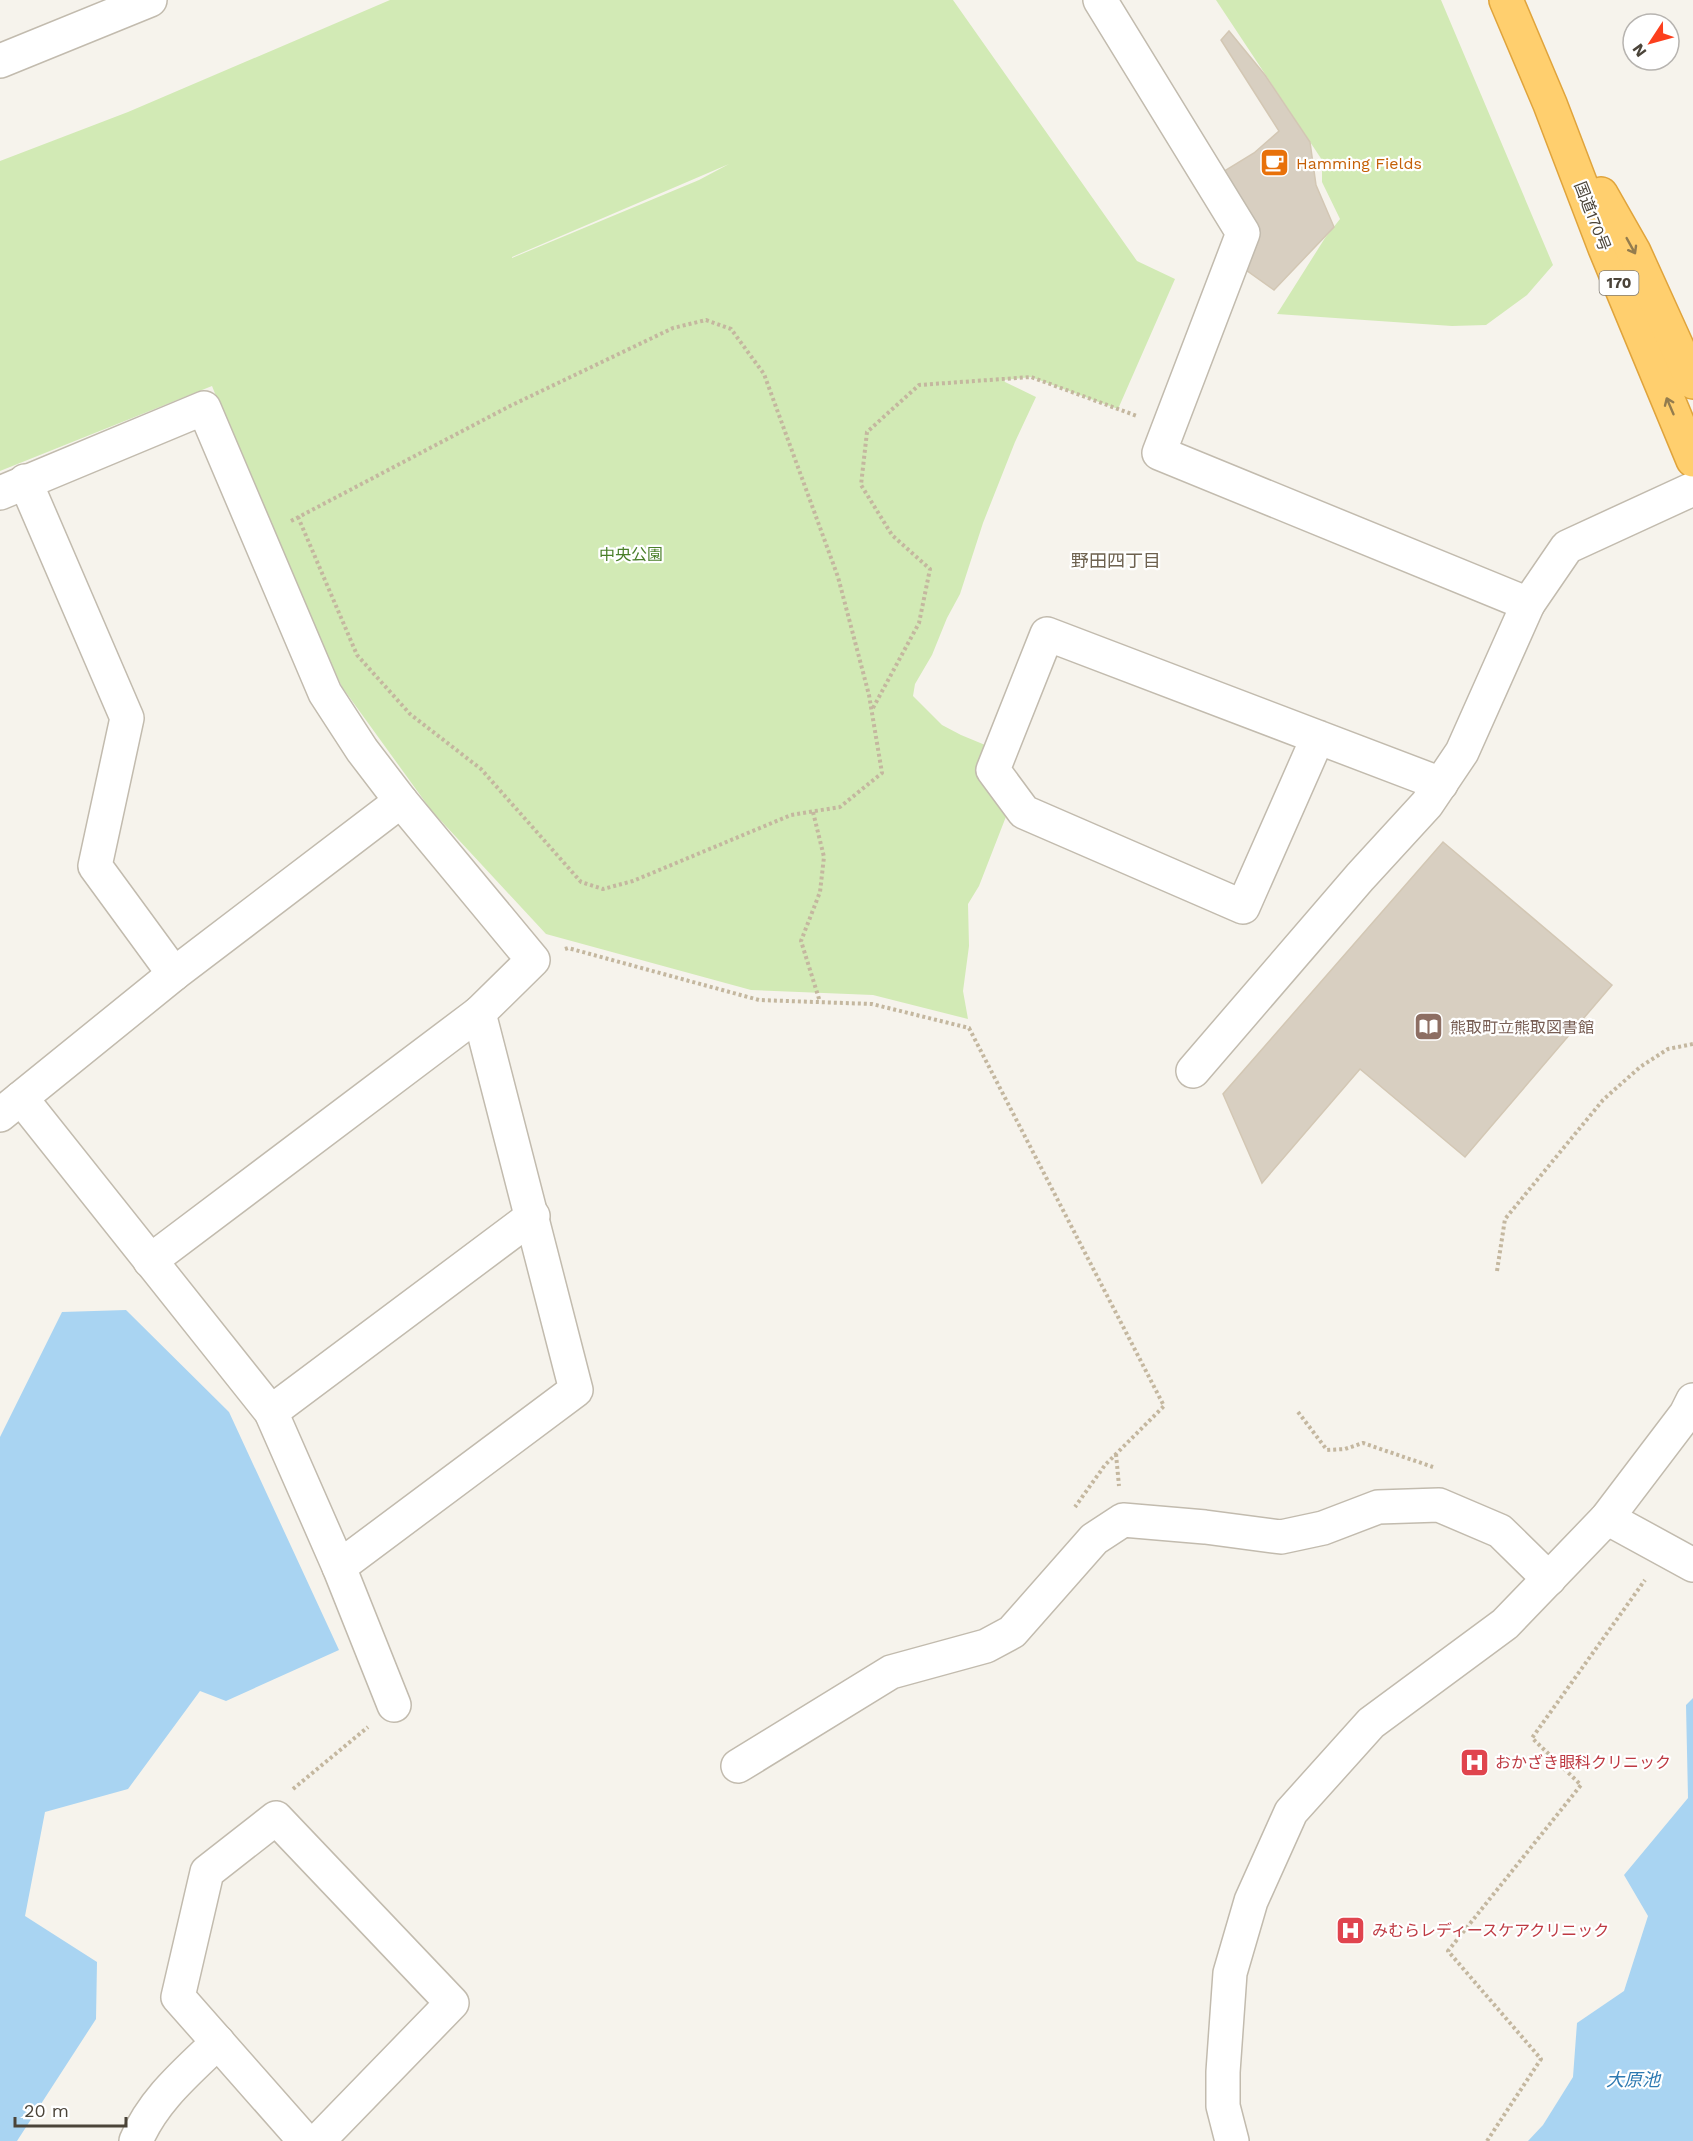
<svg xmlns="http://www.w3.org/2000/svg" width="1693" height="2141" font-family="'Work Sans','Noto Sans JP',sans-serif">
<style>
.green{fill:#d2eab5;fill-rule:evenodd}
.water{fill:#a9d4f2}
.building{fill:#d8cfc1;stroke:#d3c7b4;stroke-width:1.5}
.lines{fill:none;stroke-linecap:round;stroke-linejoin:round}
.minor-casing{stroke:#c2bbae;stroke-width:36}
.highway-casing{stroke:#e0a43c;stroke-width:36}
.path{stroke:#c4b79f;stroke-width:4;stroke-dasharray:3 3;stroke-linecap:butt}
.minor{stroke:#fff;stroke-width:33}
.highway{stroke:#ffcf6e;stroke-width:33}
.oneway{stroke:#937c4e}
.labels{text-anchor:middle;stroke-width:4.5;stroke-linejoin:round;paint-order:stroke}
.shield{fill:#fff;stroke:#817c74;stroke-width:1.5}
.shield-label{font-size:15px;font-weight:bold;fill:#4b4439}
.food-label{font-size:16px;fill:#c56008;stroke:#fff;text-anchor:start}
.street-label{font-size:16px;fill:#4b4439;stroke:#fff}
.park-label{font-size:16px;fill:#4a7f2a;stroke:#fff}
.education-label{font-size:16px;fill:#785e54;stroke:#fff;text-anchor:start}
.health-label{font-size:16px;fill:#be3a42;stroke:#fff;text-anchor:start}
.neighbourhood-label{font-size:18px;fill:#6e6250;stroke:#fff}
.water-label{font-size:18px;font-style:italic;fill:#2e7ab2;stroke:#fff}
</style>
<rect width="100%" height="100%" fill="#f6f3ec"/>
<g class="green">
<path d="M390 0H953L1137 261 1175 279 1118 409 1031 377 1004 380 1005 382 1036 397 1015 442 983 523 960 594 947 618 932 655 915 684 913 696 942 725 961 735 990 747 1007 814 979 886 968 904 969 946 963 991 968 1019 873 995 751 990 546 934 431 810 342 687 257 499 212 386 0 471V161L128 112ZM729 164 699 180 512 258V257Z"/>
<path d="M1216 0H1441L1553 265 1527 295 1486 325 1452 326 1277 314 1325 238 1340 219 1322 182V160Z"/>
</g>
<g class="water">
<path d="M126 1310 229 1412 339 1650 226 1701 200 1691 128 1789 45 1812 25 1916 97 1962 96 2019 17 2141H0V1437L62 1312Z"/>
<path d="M1693 1698V2141H1528L1543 2125 1573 2077 1577 2023 1624 1991 1648 1916 1624 1875 1688 1798 1686 1705Z"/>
</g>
<g class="building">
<path d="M1229 31 1265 75 1310 142 1316 185 1334 227 1274 290 1239 265 1221 173 1254 153 1279 131 1221 40Z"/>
<path d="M1443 842 1612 985 1465 1157 1360 1069 1262 1183 1223 1094Z"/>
</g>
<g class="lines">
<defs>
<g id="minor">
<path d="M1100 0 1243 233 1159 453 1528 604 1567 547 1693 489"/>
<path d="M0 61 150 0"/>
<path d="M25 481 127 718 95 866 174 974"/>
<path d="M0 493 204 408 325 693 362 750 401 801 533 960 479 1013 150 1261"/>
<path d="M1318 737 1243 907 1024 812 993 770 1047 634 1441 784"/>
<path d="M1193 1071 1360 877 1427 804 1462 752 1528 604"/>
<path d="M21 1098 271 1412 339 1567 576 1390 479 1013"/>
<path d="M0 1115 174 974 401 801"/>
<path d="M271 1412 533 1216"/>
<path d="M1607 1518 1693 1565"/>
<path d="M339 1567 394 1705"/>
<path d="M738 1766 891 1672 986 1646 1012 1632 1094 1539 1123 1520 1205 1527 1281 1537 1323 1528 1378 1507 1439 1505 1500 1531 1549 1579"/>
<path d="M136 2141C153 2100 187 2072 218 2042"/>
<path d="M305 2141 178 1997 207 1872 276 1818 452 2003 318 2141"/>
<path d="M1232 2141 1223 2106V2072L1230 1973 1251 1901 1291 1812 1371 1723 1505 1624 1607 1518 1686 1414 1693 1400"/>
</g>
<g id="highway">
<path d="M1506 0 1550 104 1605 248 1693 460"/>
<path d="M1601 194 1634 252 1693 382"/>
</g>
</defs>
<use href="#minor" class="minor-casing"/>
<use href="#highway" class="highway-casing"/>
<g class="path">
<path d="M291 521 510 406 673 328 706 320 731 329 764 374 838 577 869 695 882 773 840 807 791 815 633 881 603 889 581 882 481 769 410 714 357 655 298 517"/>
<path d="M873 708 919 623 930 569 892 535 861 485 867 432 919 385 1031 377 1137 416"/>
<path d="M813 812 824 857 820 892 801 941 820 1002"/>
<path d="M565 949 568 948 759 1000 872 1004 969 1028 1164 1406 1105 1465 1075 1507"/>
<path d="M1497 1271 1505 1219 1603 1100 1640 1067 1668 1049 1693 1044"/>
<path d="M1298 1412 1327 1450 1345 1449 1363 1443 1433 1467"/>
<path d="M1116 1454 1119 1486"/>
<path d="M293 1789 368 1727"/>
<path d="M1487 2141 1541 2059 1448 1951 1581 1785 1532 1738 1645 1580"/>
</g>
<use href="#minor" class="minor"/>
<use href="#highway" class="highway"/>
</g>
<defs><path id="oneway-shaft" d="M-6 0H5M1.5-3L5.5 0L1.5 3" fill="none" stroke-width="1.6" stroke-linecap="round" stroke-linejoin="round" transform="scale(1.5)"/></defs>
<g class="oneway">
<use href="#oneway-shaft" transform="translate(1631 246) rotate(61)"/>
<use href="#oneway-shaft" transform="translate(1670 406) rotate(-113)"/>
</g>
<defs>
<symbol id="cafe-square" viewBox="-11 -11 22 22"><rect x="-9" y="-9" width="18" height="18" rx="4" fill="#e8710a" stroke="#fff"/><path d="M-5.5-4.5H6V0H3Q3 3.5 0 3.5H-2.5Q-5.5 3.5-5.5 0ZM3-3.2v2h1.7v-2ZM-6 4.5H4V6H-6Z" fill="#fff"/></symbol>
<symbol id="library-square" viewBox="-11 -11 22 22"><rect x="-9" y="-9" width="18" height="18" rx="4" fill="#8d6e63" stroke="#fff"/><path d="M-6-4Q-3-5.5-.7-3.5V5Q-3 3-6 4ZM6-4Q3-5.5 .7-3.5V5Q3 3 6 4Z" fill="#fff"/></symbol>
<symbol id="hospital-square" viewBox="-11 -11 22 22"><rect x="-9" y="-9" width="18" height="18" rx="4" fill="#e0444e" stroke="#fff"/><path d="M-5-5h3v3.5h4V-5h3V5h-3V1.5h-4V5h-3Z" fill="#fff"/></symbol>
</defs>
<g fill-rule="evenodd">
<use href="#cafe-square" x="1258" y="146" width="33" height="33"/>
<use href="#library-square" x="1412" y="1010" width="33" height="33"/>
<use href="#hospital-square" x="1458" y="1746" width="33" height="33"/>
<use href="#hospital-square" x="1334" y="1914" width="33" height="33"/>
</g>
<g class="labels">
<rect class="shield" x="1599.5" y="271" width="39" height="24" rx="4.5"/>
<g class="shield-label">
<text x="1619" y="288">170</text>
</g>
<g class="food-label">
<text x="1296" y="169">Hamming Fields</text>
</g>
<g class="street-label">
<text transform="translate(1593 216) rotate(69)" y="6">国道170号</text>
</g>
<g class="park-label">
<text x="631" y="560">中央公園</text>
</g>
<g class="education-label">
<text x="1450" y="1033">熊取町立熊取図書館</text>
</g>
<g class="health-label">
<text x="1495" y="1768">おかざき眼科クリニック</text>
<text x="1372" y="1936">みむらレディースケアクリニック</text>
</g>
<g class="neighbourhood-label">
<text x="1116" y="567">野田四丁目</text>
</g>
<g class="water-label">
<text x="1633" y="2086">大原池</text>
</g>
</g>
<g transform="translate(1651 42) rotate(234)"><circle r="28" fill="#ffffff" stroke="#b7b4b0" stroke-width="1.5"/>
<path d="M0-4.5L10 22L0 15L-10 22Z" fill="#fc3f1d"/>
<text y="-9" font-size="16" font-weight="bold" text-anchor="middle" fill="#4b4439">N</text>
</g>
<path d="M15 2117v9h111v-9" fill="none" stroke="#4b4439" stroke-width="3"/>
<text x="24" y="2117" font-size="18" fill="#4b4439" stroke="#ffffff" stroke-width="4.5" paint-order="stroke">20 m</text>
</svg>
